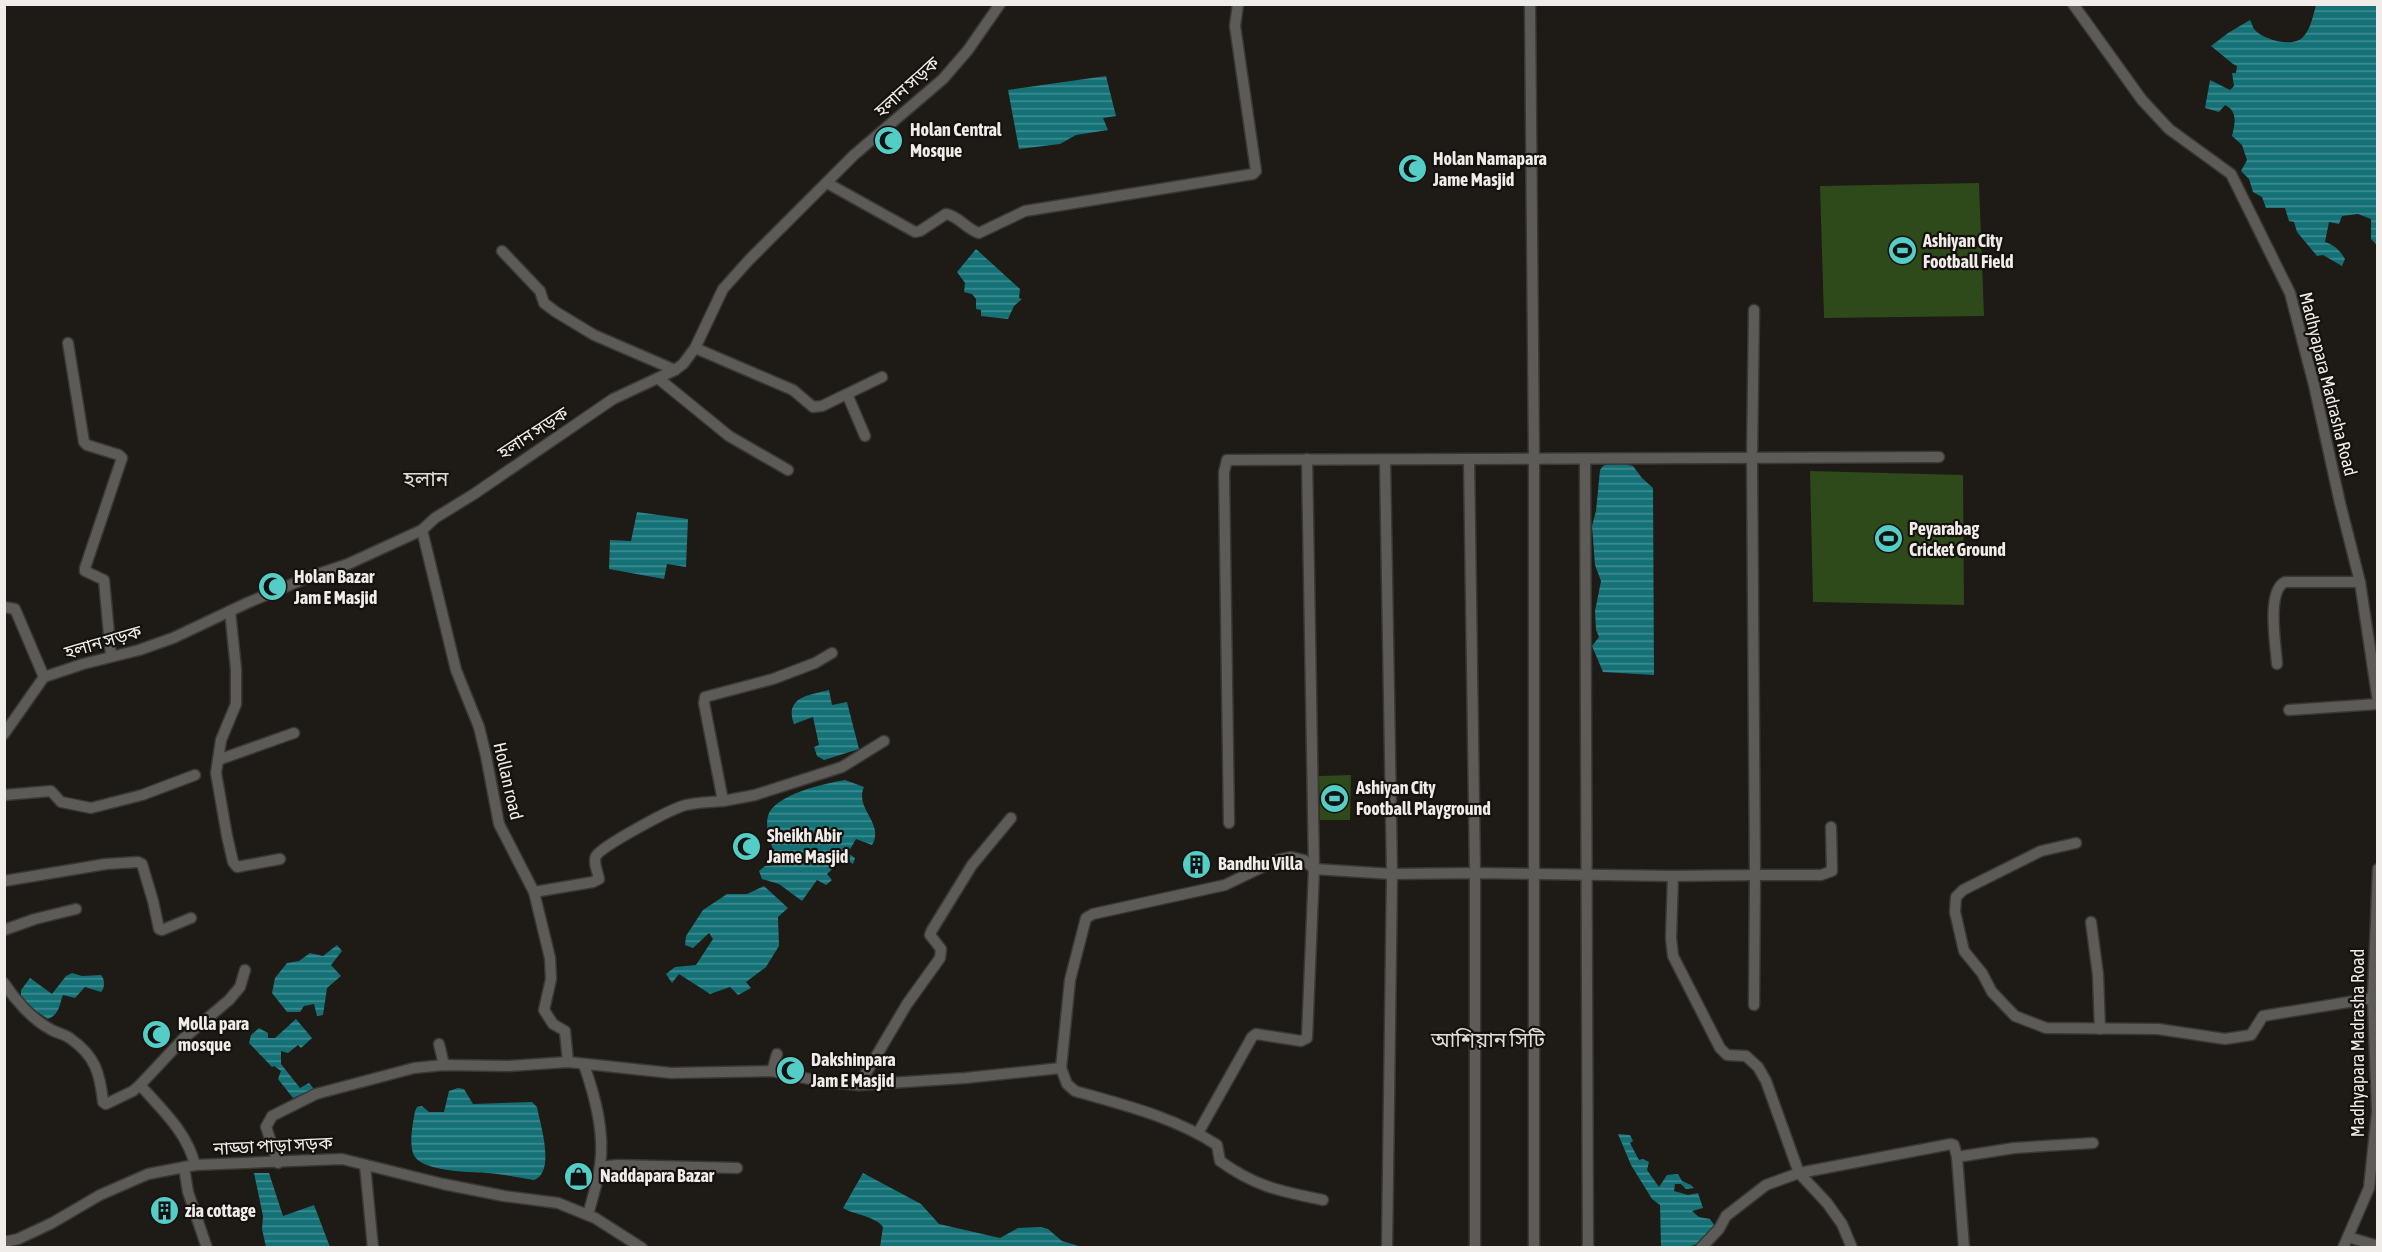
<svg xmlns="http://www.w3.org/2000/svg" width="2382" height="1252" font-family="'Asap Condensed','Noto Sans Bengali',sans-serif">
<style>
.green{fill:#2e491a}
.water{fill:url(#water-rules)}
.lines{fill:none;stroke-linecap:round;stroke-linejoin:round}
.minor-casing{stroke:#3b3734;stroke-width:13}
.minor{stroke:#5c5b58;stroke-width:10}
.labels{text-anchor:middle;stroke-width:4.5;stroke-linejoin:round;paint-order:stroke}
.street-label{font-size:18px;fill:#efecea;stroke:#15110d}
.poi-label{font-size:18px;font-weight:bold;fill:#efecea;stroke:#15110d;text-anchor:start}
.quarter-label{font-size:21px;fill:#e1dbd6;stroke:#15110d}
</style>
<defs>
<pattern id="water-rules" width="6" height="5" patternUnits="userSpaceOnUse" patternTransform="scale(1.5)"><rect width="6" height="5" fill="#147277"/><path d="M0 2.5h6" fill="none" stroke="#428d91"/></pattern>
</defs>
<rect width="100%" height="100%" fill="#1e1a16"/>
<g class="green">
<path d="M1979 183 1984 316 1824 318 1820 186Z"/>
<path d="M1810 471 1963 475 1964 605 1813 602Z"/>
<path d="M1351 775 1350 820H1320L1319 776Z"/>
</g>
<g class="water">
<path d="M2316 5H2377V245L2371 239V219L2358 214 2342 216 2339 224 2329 222 2325 242C2334 245 2340 250 2345 259L2342 266 2323 255 2317 256 2297 232 2294 222 2289 221 2285 208H2266L2262 197 2253 192 2249 179 2241 171 2247 160 2242 145 2232 136C2235 124 2238 111 2225 105L2219 112 2205 108 2210 80 2230 90 2234 86 2232 73H2236L2237 66 2233 64 2211 46 2228 33 2250 20C2252 23 2252 26 2254 29 2263 40 2293 48 2303 37 2311 29 2313 15 2316 5Z"/>
<path d="M1106 76 1116 116 1103 118 1108 130 1076 135 1060 144 1019 149 1008 90Z"/>
<path d="M976 249 1020 289 1019 298 1022 299 1014 306 1008 319 981 316V310L976 309V299L972 294 964 292 965 283 957 272Z"/>
<path d="M1614 462 1633 466 1642 478 1653 488 1654 675 1603 672 1592 646 1599 637 1596 630 1595 611 1601 581 1595 565 1592 526 1596 511 1600 470 1603 466Z"/>
<path d="M637 512 688 519 686 567 667 564 664 579 609 569 610 540 631 541Z"/>
<path d="M829 690 832 705 847 702 859 749 824 760 817 756 814 747 819 745 813 717 794 724C784 697 809 695 829 690Z"/>
<path d="M845 780 864 787C854 809 885 823 872 845L856 839 848 853 855 858 853 864 844 858 827 874 832 880 826 885 817 880 802 901 779 884 762 879 759 871 765 866 779 865C774 851 764 830 768 816 773 795 826 783 845 780Z"/>
<path d="M764 886 788 908 778 917 779 946 766 967 746 982 751 988 738 995 730 987 710 994 679 974 672 983 666 974 675 967 696 965 713 939 709 933 693 948 685 945 686 936 703 910 727 894H747Z"/>
<path d="M337 945 342 951 331 965 341 976 327 988 323 1015 317 1016 314 1004 304 1006 300 1012H287L272 993 275 978 287 963 299 961 310 953 323 956Z"/>
<path d="M72 973 82 976 101 975C105 979 105 988 101 992L85 987 75 998 63 995C59 1005 60 1014 48 1019L30 1007 21 997V990L30 978 52 994 66 976Z"/>
<path d="M296 1019 312 1038 301 1048 298 1045 288 1053 281 1051V1064L300 1088 309 1083 314 1089 293 1098 278 1079 281 1071 274 1066 272 1067 249 1043 251 1035 259 1028 268 1033V1038H275Z"/>
<path d="M458 1088 464 1089 473 1104 532 1102 537 1107C540 1124 556 1172 534 1180 519 1178 503 1174 488 1173 472 1172 418 1172 413 1153 409 1141 413 1123 415 1111L417 1107 422 1106 429 1112H444L449 1091Z"/>
<path d="M1618 1134 1630 1135 1633 1141 1630 1143 1639 1160 1643 1159 1649 1162 1647 1170 1659 1187 1667 1175 1678 1174 1682 1181 1691 1185 1694 1188 1686 1189 1681 1184H1675L1674 1191 1688 1195 1698 1193 1703 1208 1692 1211 1699 1217 1710 1219 1717 1229C1695 1250 1690 1247 1661 1247L1660 1205 1652 1199 1631 1165Z"/>
<path d="M254 1173H269L283 1216 314 1205 330 1247H266L262 1229 263 1216Z"/>
<path d="M863 1173 921 1204 939 1224 1000 1238 1018 1228 1041 1227 1048 1229 1062 1241 1082 1247H880L883 1227C875 1216 855 1215 843 1208Z"/>
</g>
<g class="lines">
<defs>
<g id="minor">
<path d="M1530 4 1534 459V1248"/>
<path d="M2073 4 2142 100 2169 129 2231 174 2290 293 2314 385 2340 503 2360 582 2378 702"/>
<path d="M827 183 915 232 920 231 946 214C959 216 966 229 979 233L1025 211 1253 174 1256 171 1235 26 1238 4"/>
<path d="M502 251 540 291 544 303 556 312 594 335 675 370"/>
<path d="M1754 310 1752 458 1755 875 1673 876 1671 938 1673 956 1720 1048 1727 1055 1746 1056 1758 1067 1766 1081 1799 1173 1827 1203 1842 1224 1852 1248"/>
<path d="M68 343 84 442 87 445 119 455 122 458 85 568V571L104 580 111 656"/>
<path d="M695 348 793 390 813 407 822 406 882 377"/>
<path d="M659 379 729 436 788 470"/>
<path d="M847 394 865 436"/>
<path d="M1469 459 1475 873V1248"/>
<path d="M1585 459 1588 1248"/>
<path d="M1385 460 1392 874 1387 1248"/>
<path d="M422 530 456 670 479 727 486 756 499 824 534 892 550 958 551 979 544 1010 553 1024 565 1031 568 1062"/>
<path d="M4 607 15 609 44 677"/>
<path d="M230 611 236 669V704L221 740 216 773 227 836 233 862 237 867 280 859"/>
<path d="M2277 664C2276 646 2266 591 2285 582H2360"/>
<path d="M2289 710 2378 704"/>
<path d="M4 734 44 677 83 664 139 650 173 638 247 603 309 577 348 564 422 530 435 518 474 494 613 399 675 370 683 364 695 348 723 289 749 260 854 155 943 79 968 50 1000 4"/>
<path d="M218 760 294 733"/>
<path d="M4 795 51 791 61 802 91 808 142 795 195 775"/>
<path d="M723 801 755 795 842 767 884 741"/>
<path d="M1229 823 1224 472 1227 460 1939 457"/>
<path d="M2076 843 2041 851 1963 890 1956 897 1955 912 1964 951 1982 973 1992 992 2015 1016 2046 1028 2158 1029 2225 1039 2251 1035 2263 1016 2373 998"/>
<path d="M4 881 106 864 138 862 142 864 153 901 159 929 162 930 191 918"/>
<path d="M534 892 593 882 599 879C598 873 593 862 596 856 602 846 672 808 686 805 698 802 711 802 723 801L704 703 705 697 773 679 815 663 832 653"/>
<path d="M2091 922 2098 975 2100 1029"/>
<path d="M4 930 35 919 76 909"/>
<path d="M4 983C15 1000 32 1019 50 1029 56 1033 65 1034 71 1039 95 1056 100 1073 103 1102L106 1104 133 1091 140 1085"/>
<path d="M1754 1005 1755 875H1821L1832 871 1831 827"/>
<path d="M439 1044 444 1065"/>
<path d="M584 1065C595 1096 605 1132 600 1165 598 1182 592 1199 588 1215"/>
<path d="M1061 1068 1070 980 1086 918 1093 914 1225 885 1277 860 1291 857 1304 860 1314 869 1392 874 1475 873 1673 876"/>
<path d="M772 1071 777 1054"/>
<path d="M859 1085 907 1004 940 958 941 949 930 935 932 930 972 865 1011 818"/>
<path d="M1198 1133 1252 1037 1256 1034 1301 1041 1307 1038 1314 869 1307 459"/>
<path d="M1957 1157 2014 1148 2093 1143"/>
<path d="M278 1163 266 1127 272 1116 316 1094 414 1068 444 1065 509 1066 568 1062 671 1073 772 1071 819 1081 859 1085 965 1078 1061 1068 1067 1084 1075 1091C1124 1105 1174 1117 1217 1145L1220 1161C1256 1187 1280 1191 1323 1200"/>
<path d="M195 1165C187 1132 162 1110 140 1085L184 1038 229 1000 240 987 245 970"/>
<path d="M365 1165 373 1248"/>
<path d="M184 1167 188 1192 207 1248"/>
<path d="M600 1167 617 1165 737 1168"/>
<path d="M2348 1237 2378 1246"/>
<path d="M4 1242 18 1239 52 1223 100 1195 148 1174 195 1165 342 1159 443 1184 504 1196 558 1203 595 1218 642 1248"/>
<path d="M1701 1248 1719 1229 1726 1216 1766 1185 1799 1173 1951 1144 1954 1145 1957 1157 1964 1248"/>
<path d="M2343 1248 2369 1188 2377 1112 2373 998 2378 869"/>
</g>
</defs>
<use href="#minor" class="minor-casing"/>
<use href="#minor" class="minor"/>
</g>
<defs>
<symbol id="mosque-disc" viewBox="-11 -11 22 22"><circle r="9.5" fill="#54cdc7" stroke="#15110d"/><path d="M3.5-4.9A6 6 0 1 0 3.5 4.9A5 5 0 1 1 3.5-4.9Z" fill="#111"/></symbol>
<symbol id="stadium-disc" viewBox="-11 -11 22 22"><circle r="9.5" fill="#54cdc7" stroke="#15110d"/><path d="M0-5a6.5 5 0 1 0 0 10a6.5 5 0 1 0 0-10ZM-3.5-1.8h7v3.6h-7Z" fill="#111"/></symbol>
<symbol id="building-disc" viewBox="-11 -11 22 22"><circle r="9.5" fill="#54cdc7" stroke="#15110d"/><path d="M-4-6H4V6H1V3H-1V6H-4ZM-2.5-4.3h1.7v1.8h-1.7ZM.8-4.3h1.7v1.8H.8ZM-2.5-1h1.7V.8h-1.7ZM.8-1h1.7V.8H.8Z" fill="#111"/></symbol>
<symbol id="shop-disc" viewBox="-11 -11 22 22"><circle r="9.5" fill="#54cdc7" stroke="#15110d"/><path d="M-5-2.5h2.3a2.7 3.5 0 0 1 5.4 0H5L5.5 6h-11ZM-1.5-2.5h3a1.5 2.3 0 0 0-3 0Z" fill="#111"/></symbol>
</defs>
<g fill-rule="evenodd">
<use href="#mosque-disc" x="872" y="124" width="33" height="33"/>
<use href="#mosque-disc" x="1396" y="152" width="33" height="33"/>
<use href="#stadium-disc" x="1886" y="234" width="33" height="33"/>
<use href="#stadium-disc" x="1872" y="522" width="33" height="33"/>
<use href="#mosque-disc" x="256" y="570" width="33" height="33"/>
<use href="#stadium-disc" x="1318" y="782" width="33" height="33"/>
<use href="#mosque-disc" x="730" y="830" width="33" height="33"/>
<use href="#building-disc" x="1180" y="848" width="33" height="33"/>
<use href="#mosque-disc" x="140" y="1018" width="33" height="33"/>
<use href="#mosque-disc" x="774" y="1054" width="33" height="33"/>
<use href="#shop-disc" x="562" y="1160" width="33" height="33"/>
<use href="#building-disc" x="148" y="1194" width="33" height="33"/>
</g>
<g class="labels">
<g class="street-label">
<text transform="translate(907 87) rotate(-42)" y="6">হলান সড়ক</text>
<text transform="translate(2328 384) rotate(76)" y="6">Madhyapara Madrasha Road</text>
<text transform="translate(533 433) rotate(-33)" y="6">হলান সড়ক</text>
<text transform="translate(103 642) rotate(-16)" y="6">হলান সড়ক</text>
<text transform="translate(508 781) rotate(77)" y="6">Hollan road</text>
<text transform="translate(2358 1043) rotate(-90)" y="6">Madhyapara Madrasha Road</text>
<text transform="translate(273 1146) rotate(-3)" y="6">নাড্ডা পাড়া সড়ক</text>
</g>
<g class="poi-label">
<text x="910" y="136">Holan Central<tspan x="910" dy="21">Mosque</tspan></text>
<text x="1433" y="165">Holan Namapara<tspan x="1433" dy="21">Jame Masjid</tspan></text>
<text x="1923" y="247">Ashiyan City<tspan x="1923" dy="21">Football Field</tspan></text>
<text x="1909" y="535">Peyarabag<tspan x="1909" dy="21">Cricket Ground</tspan></text>
<text x="294" y="583">Holan Bazar<tspan x="294" dy="21">Jam E Masjid</tspan></text>
<text x="1356" y="794">Ashiyan City<tspan x="1356" dy="21">Football Playground</tspan></text>
<text x="767" y="842">Sheikh Abir<tspan x="767" dy="21">Jame Masjid</tspan></text>
<text x="1218" y="870">Bandhu Villa</text>
<text x="178" y="1030">Molla para<tspan x="178" dy="21">mosque</tspan></text>
<text x="811" y="1066">Dakshinpara<tspan x="811" dy="21">Jam E Masjid</tspan></text>
<text x="600" y="1182">Naddapara Bazar</text>
<text x="185" y="1217">zia cottage</text>
</g>
<g class="quarter-label">
<text x="426" y="486">হলান</text>
<text x="1488" y="1047">আশিয়ান সিটি</text>
</g>
</g>
<rect width="2382" height="1252" fill="none" stroke="#efecea" stroke-width="12"/>
</svg>
